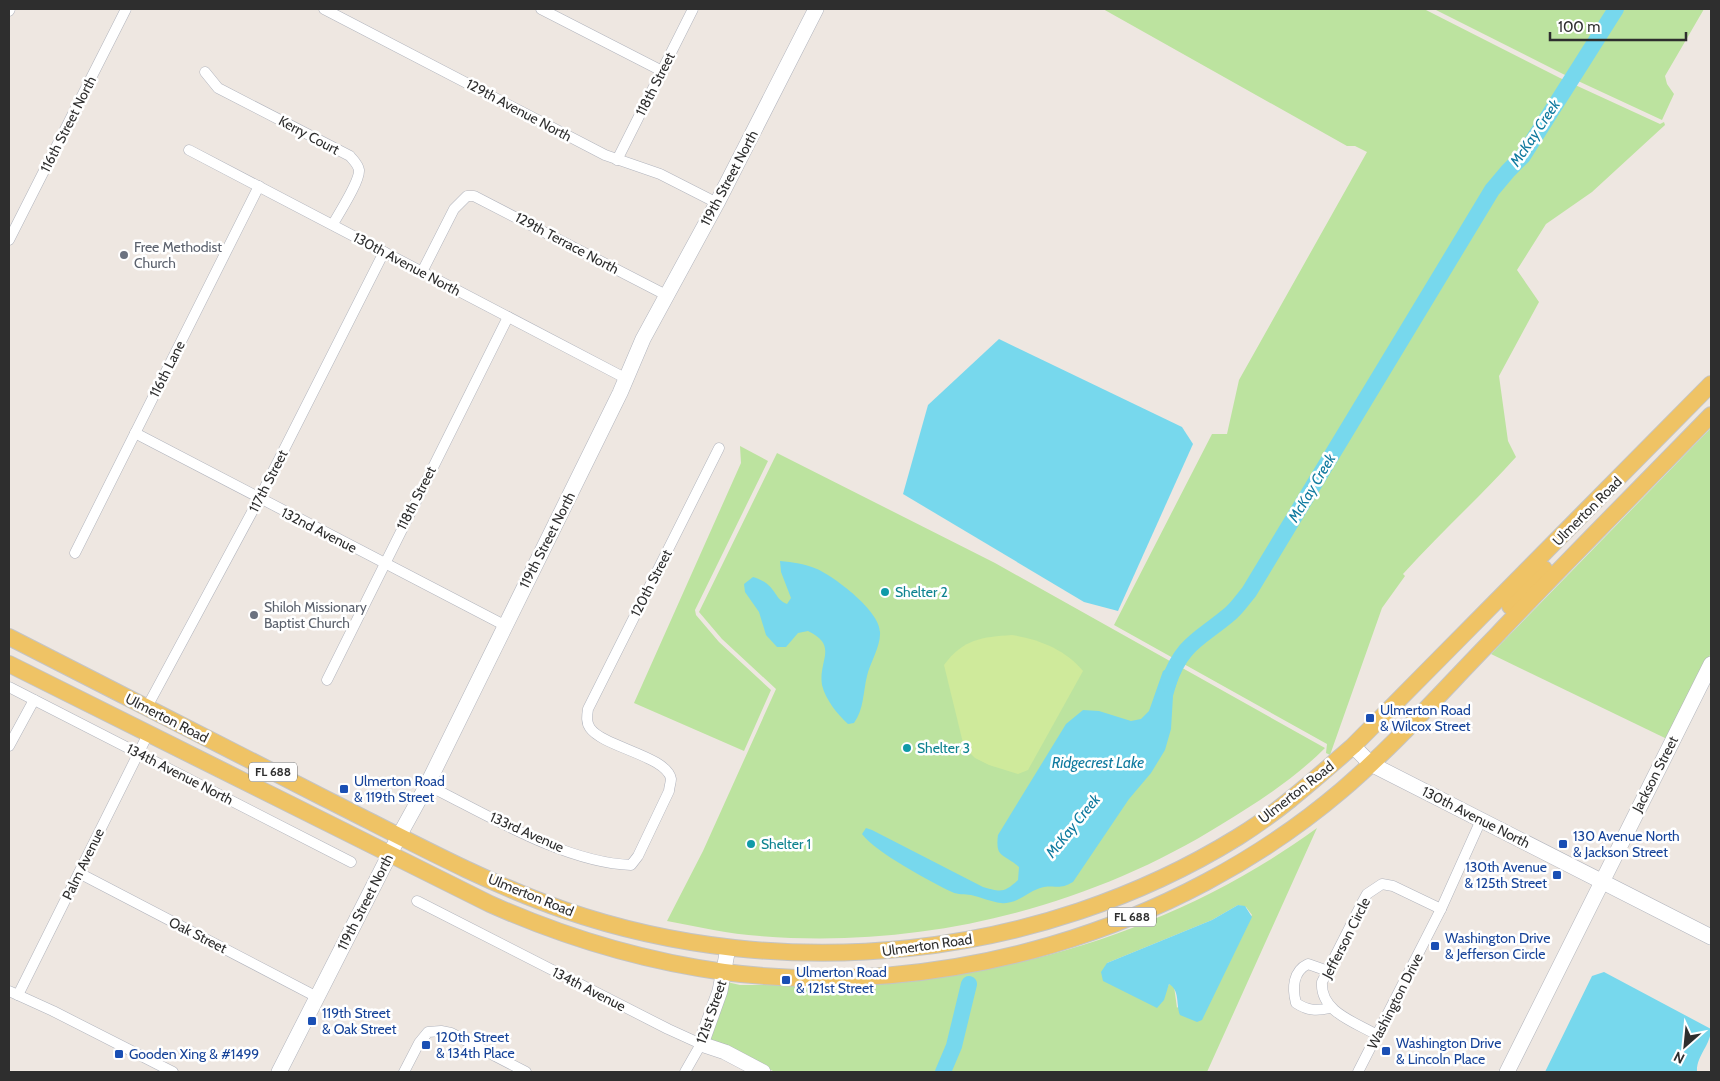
<svg xmlns="http://www.w3.org/2000/svg" width="1720" height="1081" font-family="Cabin,sans-serif">
<style>
.green{fill:#bce39f;fill-rule:evenodd}
.pitch{fill:#cfea9b}
.water{fill:#77d8ed}
.lines{fill:none;stroke-linecap:round;stroke-linejoin:round}
.river{stroke:#77d8ed;stroke-width:16}
.street-casing{stroke:#b1b4bd;stroke-width:11}
.secondary-casing{stroke:#b1b4bd;stroke-width:16}
.primary-casing{stroke:#c4c4c4;stroke-width:18}
.street{stroke:#fff;stroke-width:10}
.secondary{stroke:#fff;stroke-width:15}
.primary{stroke:#efc365;stroke-width:16}
.worship-dot{fill:#6b7280;stroke:#fff;stroke-width:2}
.culture-dot{fill:#0f9aa8;stroke:#fff;stroke-width:2}
.transit-dot{fill:#1a4fb4;stroke:#fff;stroke-width:2}
.labels{text-anchor:middle;stroke-width:5;stroke-linejoin:round;paint-order:stroke}
.shield{fill:#fff;stroke:#6d6d6d;stroke-width:1}
.shield-label{font-size:12px;font-weight:bold;fill:#2e2e2e}
.street-label{font-size:14px;fill:#2e2e2e;stroke:#fff}
.worship-label{font-size:14px;fill:#5b616d;stroke:#fff;text-anchor:start}
.culture-label{font-size:14px;fill:#0d838f;stroke:#fff;text-anchor:start}
.transit-label{font-size:14px;fill:#164399;stroke:#fff;text-anchor:start}
.water-label{font-size:15px;font-style:italic;fill:#107a9f;stroke:#fff}
</style>
<rect width="100%" height="100%" fill="#eee7e1"/>
<g class="green">
<path d="M1103 9H1424L1560 78 1660 124 1664 122 1665 125 1592 192 1546 224 1517 270 1539 302 1499 376 1508 441 1516 457C1480 497 1439 534 1403 574L1405 576 1382 608 1330 755 1326 753 1327 744 1114 625 1212 434H1227L1239 380 1367 152 1355 146H1347Z"/>
<path d="M1434 9H1704L1665 76 1667 84 1674 94 1662 120 1563 74Z"/>
<path d="M1711 428V653L1667 739 1491 654Z"/>
<path d="M740 446 768 461 695 610 696 615 719 642 771 690 744 751 634 703 741 463Z"/>
<path d="M777 453 995 563 1325 748C1294 779 1258 802 1222 824 1086 909 920 949 760 936 729 934 698 927 667 921L703 851 776 689 722 639 699 612Z"/>
<path d="M1317 828 1207 1072H775L708 1039 727 982 740 985C783 985 826 986 869 985 889 984 909 980 929 978 1068 961 1203 911 1317 828ZM1238 905 1246 907 1252 915 1177 1008 1174 986 1169 984 1161 1003 1107 963 1212 920Z"/>
</g>
<path class="pitch" d="M1012 635C1039 639 1066 650 1083 671L1028 770 1018 774 989 765 975 758 964 747 944 665C963 639 982 637 1012 635Z"/>
<g class="water">
<path d="M999 339 1182 427 1193 444 1118 611 1084 602 903 494 928 405Z"/>
<path d="M780 561C793 562 805 564 817 569 835 577 880 611 880 632 881 646 870 663 867 676 863 692 864 709 854 723L848 724C838 715 825 699 822 685 818 660 839 646 808 631L798 633 786 647H777L766 635 759 612 745 592 744 584 753 577C777 584 773 599 787 604L791 598 781 572Z"/>
<path d="M1175 664 1179 675 1173 696 1171 729 1165 750 1151 773 1129 799 1073 882C1059 890 1057 885 1044 887 1028 890 1018 905 1001 903 991 902 981 897 971 895 965 894 958 895 952 892 931 882 875 852 862 834L866 828 872 830 983 887C1001 892 1004 893 1018 880L1019 867C1004 853 995 859 998 835L1066 724 1083 710 1099 711 1131 721 1141 719 1149 711 1163 671Z"/>
<path d="M1238 905 1245 906 1252 917 1202 1020 1197 1022 1180 1015C1176 1005 1180 990 1169 984L1164 1000 1157 1008 1103 981 1101 972 1107 963 1212 920Z"/>
<path d="M1604 972 1711 1029C1711 1045 1696 1056 1697 1072H1545L1592 976Z"/>
</g>
<g class="lines">
<g class="river">
<path d="M1168 684C1182 642 1201 639 1231 613 1238 607 1243 599 1249 592L1492 190 1508 171 1523 156 1616 9"/>
<path d="M943 1072 954 1046 969 984"/>
</g>
<defs>
<g id="street">
<path d="M324 9 605 155 660 174 717 203"/>
<path d="M541 9 662 71"/>
<path d="M9 11 10 9"/>
<path d="M205 72 218 88 350 156C353 160 358 164 359 170 360 181 339 213 333 224"/>
<path d="M189 150 625 378"/>
<path d="M617 160 693 9"/>
<path d="M9 240 126 9"/>
<path d="M422 272 454 209 467 196H474L666 295"/>
<path d="M135 433 504 625"/>
<path d="M75 553 259 186"/>
<path d="M327 680 508 317"/>
<path d="M9 687 351 862"/>
<path d="M147 707 259 499 384 252"/>
<path d="M9 746 34 700"/>
<path d="M427 785C486 814 565 863 631 865L638 856 669 791C669 788 671 782 671 779 667 756 603 747 590 728 586 722 587 716 588 709L719 448"/>
<path d="M79 873 317 997"/>
<path d="M417 901 668 1029 701 1044 685 1072"/>
<path d="M1328 971 1308 964C1293 971 1292 988 1296 1003 1308 1011 1317 1011 1330 1008"/>
<path d="M9 991 53 1011 173 1072"/>
<path d="M18 995 148 734"/>
<path d="M1377 1035C1355 1022 1320 1012 1322 982L1362 903 1367 894 1382 884 1393 886 1441 909"/>
<path d="M404 1072 419 1043 428 1032 441 1031 451 1033 526 1072"/>
<path d="M1358 1072 1441 909 1481 820"/>
</g>
<g id="secondary">
<path d="M1353 746 1371 764 1711 937"/>
<path d="M728 948 720 991 701 1044 725 1052 763 1072"/>
<path d="M279 1072 399 836 427 785 620 393 643 339 717 203 816 9"/>
<path d="M1507 1072 1711 664"/>
</g>
<g id="primary">
<path d="M1510 606 1544 569"/>
<path d="M9 637C114 691 219 744 324 798 402 837 481 881 564 910 784 986 1039 960 1238 837 1280 811 1316 778 1353 746L1711 384"/>
<path d="M9 664 490 904C564 937 644 961 724 972 942 1000 1175 932 1342 790 1397 743 1445 688 1495 637 1566 562 1639 489 1711 415"/>
</g>
</defs>
<use href="#street" class="street-casing"/>
<use href="#secondary" class="secondary-casing"/>
<use href="#primary" class="primary-casing"/>
<use href="#street" class="street"/>
<use href="#secondary" class="secondary"/>
<use href="#primary" class="primary"/>
</g>
<g class="worship-dot">
<circle cx="124" cy="255" r="5"/>
<circle cx="254" cy="615" r="5"/>
</g>
<g class="culture-dot">
<circle cx="885" cy="592" r="5"/>
<circle cx="907" cy="748" r="5"/>
<circle cx="751" cy="844" r="5"/>
</g>
<g class="transit-dot">
<rect x="1365" y="713" width="10" height="10" rx="2.5"/>
<rect x="339" y="784" width="10" height="10" rx="2.5"/>
<rect x="1558" y="839" width="10" height="10" rx="2.5"/>
<rect x="1552" y="870" width="10" height="10" rx="2.5"/>
<rect x="1430" y="941" width="10" height="10" rx="2.5"/>
<rect x="781" y="975" width="10" height="10" rx="2.5"/>
<rect x="307" y="1016" width="10" height="10" rx="2.5"/>
<rect x="421" y="1040" width="10" height="10" rx="2.5"/>
<rect x="1381" y="1046" width="10" height="10" rx="2.5"/>
<rect x="114" y="1049" width="10" height="10" rx="2.5"/>
</g>
<g class="labels">
<g class="shield">
<rect x="249" y="762.5" width="48" height="19" rx="4"/>
<rect x="1108" y="907.5" width="48" height="19" rx="4"/>
</g>
<g class="shield-label">
<text x="273" y="776">FL 688</text>
<text x="1132" y="921">FL 688</text>
</g>
<g class="street-label">
<text transform="translate(655 84) rotate(-63)" y="5">118th Street</text>
<text transform="translate(519 110) rotate(28)" y="5">129th Avenue North</text>
<text transform="translate(68 124) rotate(-63)" y="5">116th Street North</text>
<text transform="translate(309 135) rotate(28)" y="5">Kerry Court</text>
<text transform="translate(729 178) rotate(-62)" y="5">119th Street North</text>
<text transform="translate(567 243) rotate(28)" y="5">129th Terrace North</text>
<text transform="translate(407 264) rotate(28)" y="5">130th Avenue North</text>
<text transform="translate(167 369) rotate(-63)" y="5">116th Lane</text>
<text transform="translate(268 481) rotate(-63)" y="5">117th Street</text>
<text transform="translate(416 498) rotate(-63)" y="5">118th Street</text>
<text transform="translate(1587 511) rotate(-45)" y="5">Ulmerton Road</text>
<text transform="translate(319 530) rotate(27)" y="5">132nd Avenue</text>
<text transform="translate(547 540) rotate(-63)" y="5">119th Street North</text>
<text transform="translate(651 583) rotate(-63)" y="5">120th Street</text>
<text transform="translate(167 718) rotate(27)" y="5">Ulmerton Road</text>
<text transform="translate(180 774) rotate(27)" y="5">134th Avenue North</text>
<text transform="translate(1655 774) rotate(-63)" y="5">Jackson Street</text>
<text transform="translate(1296 792) rotate(-38)" y="5">Ulmerton Road</text>
<text transform="translate(1476 817) rotate(27)" y="5">130th Avenue North</text>
<text transform="translate(527 832) rotate(24)" y="5">133rd Avenue</text>
<text transform="translate(83 864) rotate(-64)" y="5">Palm Avenue</text>
<text transform="translate(531 895) rotate(22)" y="5">Ulmerton Road</text>
<text transform="translate(365 902) rotate(-63)" y="5">119th Street North</text>
<text transform="translate(198 935) rotate(27)" y="5">Oak Street</text>
<text transform="translate(1346 938) rotate(-63)" y="5">Jefferson Circle</text>
<text transform="translate(927 945) rotate(-8)" y="5">Ulmerton Road</text>
<text transform="translate(589 989) rotate(27)" y="5">134th Avenue</text>
<text transform="translate(1395 1001) rotate(-63)" y="5">Washington Drive</text>
<text transform="translate(711 1012) rotate(-71)" y="5">121st Street</text>
</g>
<g class="worship-label">
<text x="134" y="252">Free Methodist<tspan x="134" dy="16">Church</tspan></text>
<text x="264" y="612">Shiloh Missionary<tspan x="264" dy="16">Baptist Church</tspan></text>
</g>
<g class="culture-label">
<text x="895" y="597">Shelter 2</text>
<text x="917" y="753">Shelter 3</text>
<text x="761" y="849">Shelter 1</text>
</g>
<g class="transit-label">
<text x="1380" y="715">Ulmerton Road<tspan x="1380" dy="16">&amp; Wilcox Street</tspan></text>
<text x="354" y="786">Ulmerton Road<tspan x="354" dy="16">&amp; 119th Street</tspan></text>
<text x="1573" y="841">130 Avenue North<tspan x="1573" dy="16">&amp; Jackson Street</tspan></text>
<text x="1547" y="872" text-anchor="end">130th Avenue<tspan x="1547" dy="16">&amp; 125th Street</tspan></text>
<text x="1445" y="943">Washington Drive<tspan x="1445" dy="16">&amp; Jefferson Circle</tspan></text>
<text x="796" y="977">Ulmerton Road<tspan x="796" dy="16">&amp; 121st Street</tspan></text>
<text x="322" y="1018">119th Street<tspan x="322" dy="16">&amp; Oak Street</tspan></text>
<text x="436" y="1042">120th Street<tspan x="436" dy="16">&amp; 134th Place</tspan></text>
<text x="1396" y="1048">Washington Drive<tspan x="1396" dy="16">&amp; Lincoln Place</tspan></text>
<text x="129" y="1059">Gooden Xing &amp; #1499</text>
</g>
<g class="water-label">
<text transform="translate(1535 133) rotate(-56)" y="5">McKay Creek</text>
<text transform="translate(1312 488) rotate(-59)" y="5">McKay Creek</text>
<text x="1098" y="768">Ridgecrest Lake</text>
<text transform="translate(1073 826) rotate(-51)" y="5">McKay Creek</text>
</g>
</g>
<rect width="1720" height="1081" fill="none" stroke="#2e2e2e" stroke-width="20"/>
<g transform="translate(1685 1046) rotate(207)" stroke="#ffffff" stroke-width="4" paint-order="stroke">
<path d="M0-4L9 19L0 12L-9 19Z" fill="#2e2e2e"/>
<text y="-8" font-size="14" font-weight="bold" text-anchor="middle" fill="#2e2e2e">N</text>
</g>
<path d="M1550 32v8h136v-8" fill="none" stroke="#2e2e2e" stroke-width="2.5"/>
<text x="1558" y="32" font-size="15" fill="#2e2e2e" stroke="#ffffff" stroke-width="4" paint-order="stroke">100 m</text>
</svg>
